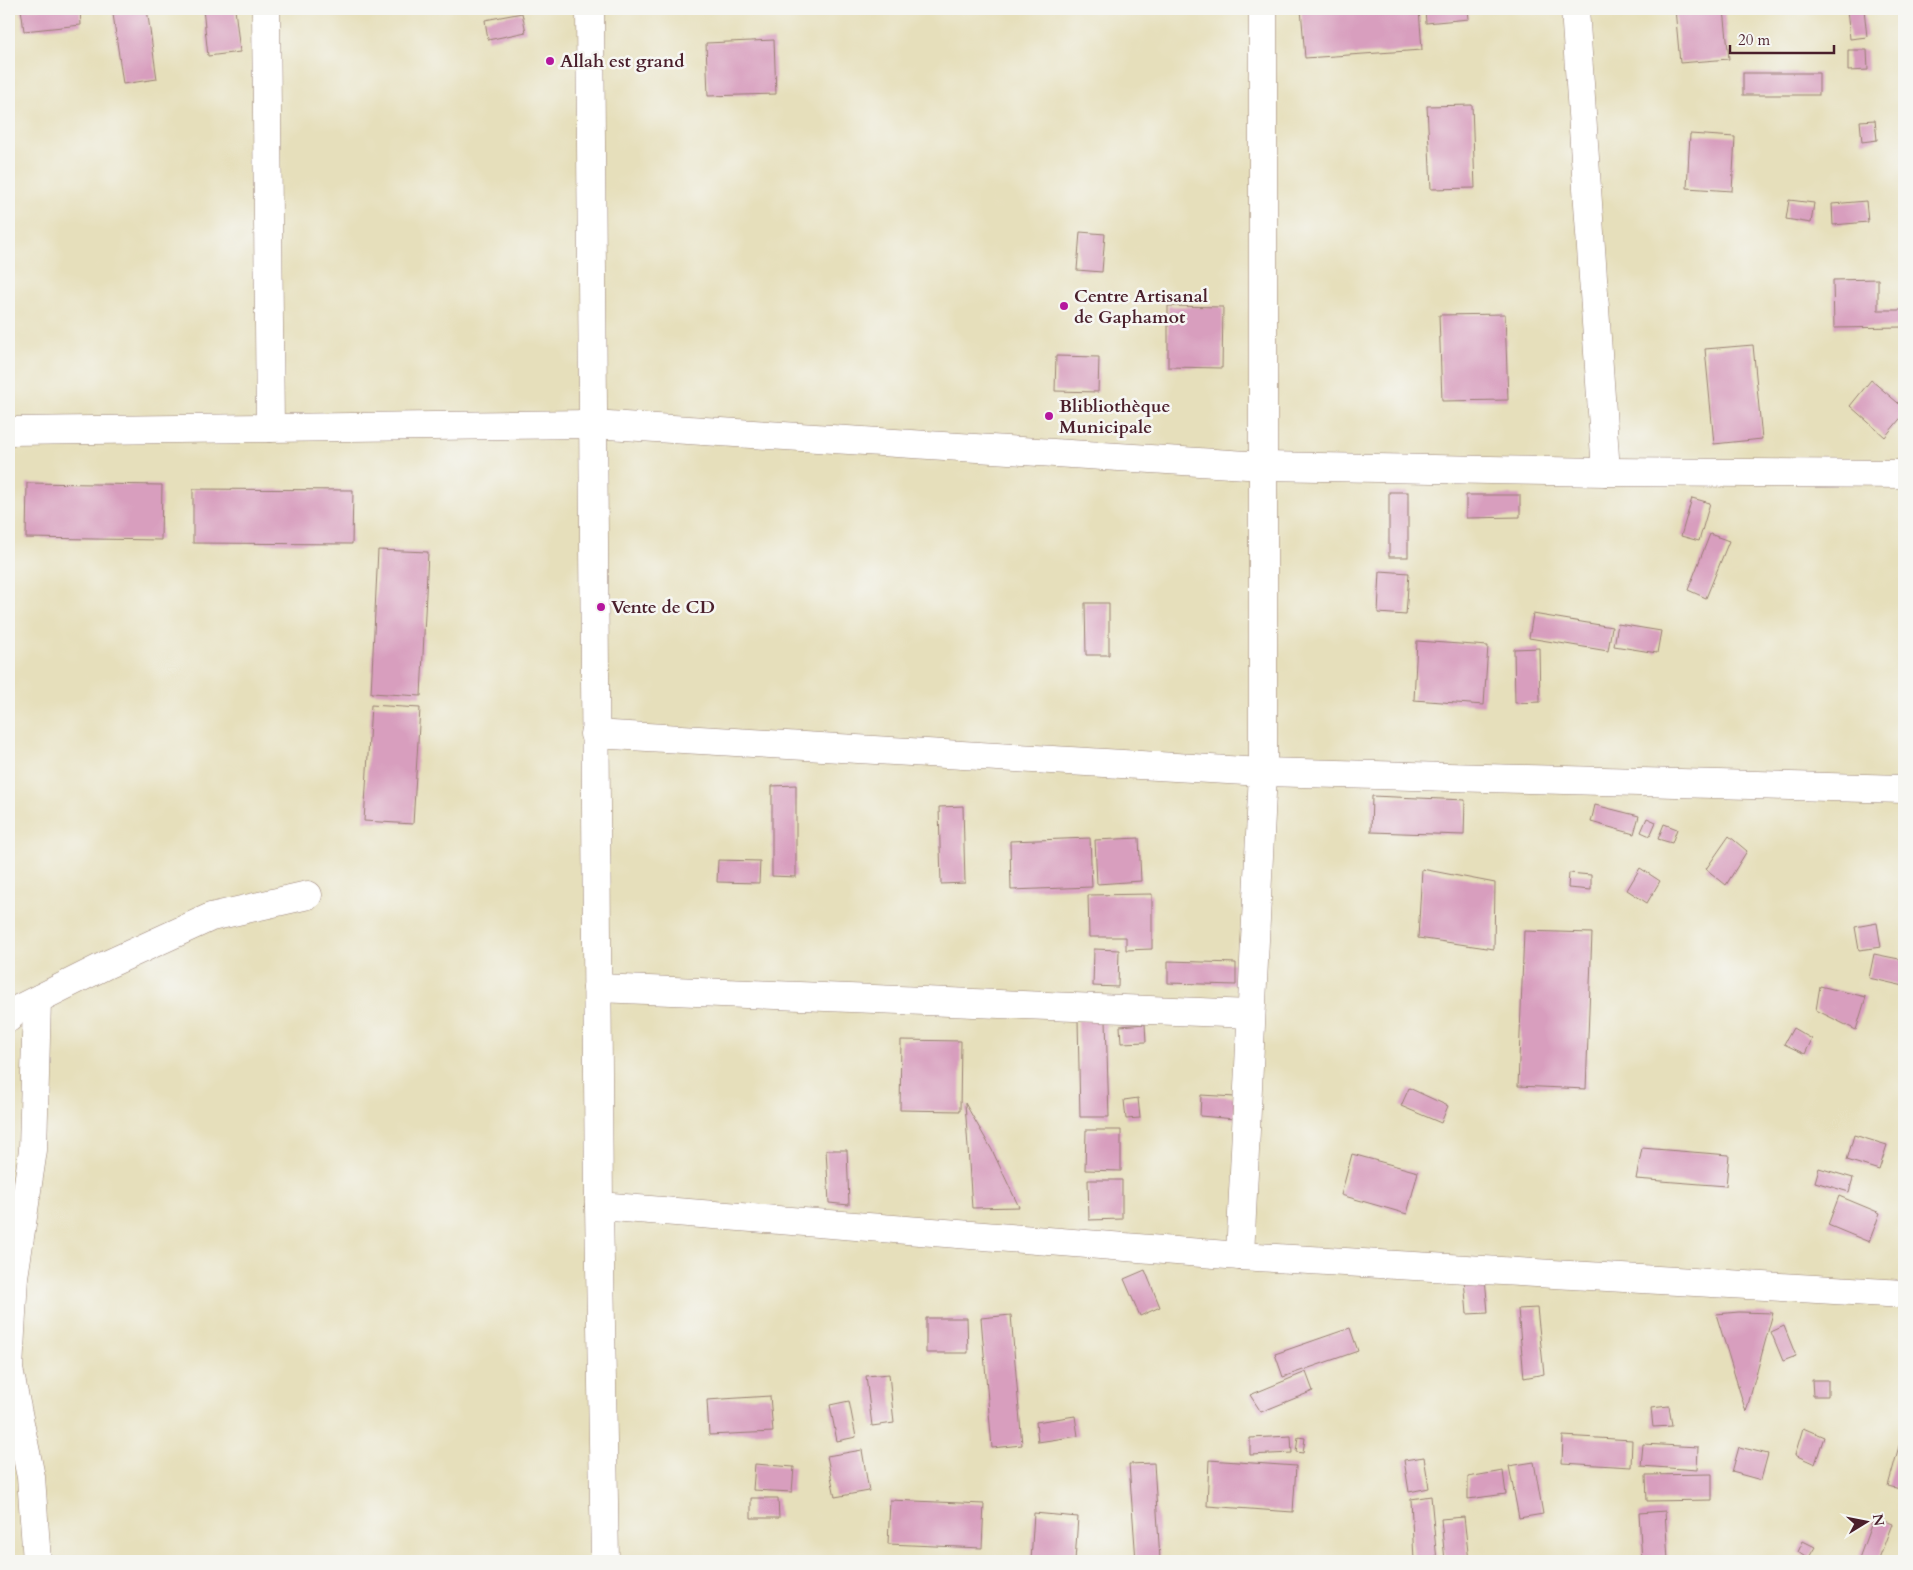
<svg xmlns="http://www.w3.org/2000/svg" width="1913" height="1570" font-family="Cardo,serif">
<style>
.building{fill:#d89ebe}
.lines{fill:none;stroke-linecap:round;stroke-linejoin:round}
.minor-casing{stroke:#987f73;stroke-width:29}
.minor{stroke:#fff;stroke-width:28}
.poi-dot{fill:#b5179e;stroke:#f6f6f2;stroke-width:2}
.labels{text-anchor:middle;stroke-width:5;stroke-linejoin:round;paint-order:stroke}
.poi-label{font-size:18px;font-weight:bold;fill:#4a1f2b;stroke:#f6f6f2;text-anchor:start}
</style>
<rect width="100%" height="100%" fill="#f6f6f2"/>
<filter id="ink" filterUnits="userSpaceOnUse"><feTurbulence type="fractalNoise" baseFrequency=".02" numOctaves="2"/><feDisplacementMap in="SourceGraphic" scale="10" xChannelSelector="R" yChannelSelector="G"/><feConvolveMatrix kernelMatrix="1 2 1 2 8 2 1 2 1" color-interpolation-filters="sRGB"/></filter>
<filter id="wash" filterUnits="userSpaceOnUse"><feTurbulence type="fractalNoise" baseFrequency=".0096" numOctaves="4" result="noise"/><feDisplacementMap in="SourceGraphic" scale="20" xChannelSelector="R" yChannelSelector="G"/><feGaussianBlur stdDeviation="1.12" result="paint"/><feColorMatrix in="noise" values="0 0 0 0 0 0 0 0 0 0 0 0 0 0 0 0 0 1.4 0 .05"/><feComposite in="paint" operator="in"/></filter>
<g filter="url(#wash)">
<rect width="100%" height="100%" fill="#e6dfbb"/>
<g id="blocks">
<g class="building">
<path d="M21 9H80L81 25 24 31Z"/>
<path d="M147 9 157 79 123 84 113 14Z"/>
<path d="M203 9H235L240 52 208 56Z"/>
<path d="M1301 9H1419L1422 50 1305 58Z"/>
<path d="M1425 9H1468L1469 19 1426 23Z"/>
<path d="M1675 9H1724L1729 59 1680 63Z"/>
<path d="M1847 9H1864L1867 37 1850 39Z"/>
<path d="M522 13 526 32 488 40 485 20Z"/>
<path d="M774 40 776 94 708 96 706 43Z"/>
<path d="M1848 50H1867L1868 70 1848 71Z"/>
<rect x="1743" y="73" width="76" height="22"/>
<path d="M1472 105 1475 188 1431 189 1427 106Z"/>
<path d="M1875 120 1877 140 1862 142 1860 121Z"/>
<path d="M1690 134 1735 137 1732 191 1687 188Z"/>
<path d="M1789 200 1814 203 1811 223 1786 219Z"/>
<path d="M1866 201 1868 222 1833 225 1832 204Z"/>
<path d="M1080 232 1105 234 1102 272 1077 270Z"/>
<path d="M1878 279V310H1903L1904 327 1834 328 1833 280Z"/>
<path d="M1168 306 1223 307 1222 368 1168 367Z"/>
<path d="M1505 314 1508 400 1442 401 1439 315Z"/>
<path d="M1753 345 1762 439 1714 444 1705 349Z"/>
<path d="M1056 356 1099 357 1098 392 1055 391Z"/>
<path d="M1871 380 1904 408V414L1885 437 1850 406Z"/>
<path d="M27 483 162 485 161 540 26 538Z"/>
<path d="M193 489 353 490 352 544 193 543Z"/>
<rect x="1389" y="492" width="19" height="65"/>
<path d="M1466 495H1520V517L1466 518Z"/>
<path d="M1692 498 1710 503 1699 541 1681 536Z"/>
<path d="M1710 534 1729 541 1706 598 1688 590Z"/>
<path d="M378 550 428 552 421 696 371 693Z"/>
<path d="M1380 571 1409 573 1406 615 1378 613Z"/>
<path d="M1085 603H1109V655H1086Z"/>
<path d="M1533 614 1612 627 1608 651 1529 638Z"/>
<path d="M1618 624 1661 631 1657 653 1614 646Z"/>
<path d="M1417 641 1488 646 1484 705 1414 700Z"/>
<path d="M1539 648 1540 702 1515 703 1514 649Z"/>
<path d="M371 705 420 708 413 824 364 821Z"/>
<path d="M796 785V877L772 876V786Z"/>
<path d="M1372 796 1465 800 1464 835 1371 832Z"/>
<path d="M1595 805 1639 816 1634 834 1591 822Z"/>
<path d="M963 806 965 883 941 884 939 807Z"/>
<path d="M1647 818 1656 822 1650 836 1641 832Z"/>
<path d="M1664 824 1677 829 1672 843 1658 839Z"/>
<path d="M1729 836 1747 851 1726 885 1706 869Z"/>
<path d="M1090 838 1092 887 1011 890 1010 841Z"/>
<path d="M1139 838 1141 881 1097 884 1095 840Z"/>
<path d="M718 860 760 861 759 883 717 882Z"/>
<path d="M1640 868 1660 881 1647 903 1627 890Z"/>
<path d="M1422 869 1495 883 1494 949 1418 938Z"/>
<path d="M1569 873 1591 875V890L1568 888Z"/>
<path d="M1152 894V949L1126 950V937H1089L1088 895Z"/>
<path d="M1877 923 1881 947 1859 950 1855 927Z"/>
<path d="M1524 931 1592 933 1586 1089 1518 1086Z"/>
<path d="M1094 949 1119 950 1118 987 1093 986Z"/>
<path d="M1874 954 1904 960V986L1869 978Z"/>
<path d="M1168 961 1236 963V985L1168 983Z"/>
<path d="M1820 986 1866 997 1856 1030 1816 1010Z"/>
<path d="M1078 1020 1106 1021 1109 1117H1080Z"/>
<path d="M1145 1024 1146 1042 1121 1043 1120 1026Z"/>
<path d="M1793 1028 1812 1039 1805 1054 1784 1044Z"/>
<path d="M901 1040 961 1041 960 1111 900 1110Z"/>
<path d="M1409 1088 1448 1106 1441 1123 1401 1106Z"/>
<path d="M1201 1095 1235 1097V1119L1200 1116Z"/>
<path d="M1138 1098 1140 1118 1126 1119 1124 1100Z"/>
<path d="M965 1103 992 1150 1019 1207 972 1208Z"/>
<path d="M1086 1130H1121V1171L1085 1170Z"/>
<path d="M1854 1135 1887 1145 1879 1170 1847 1160Z"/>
<path d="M1642 1148 1729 1155 1726 1186 1636 1179Z"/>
<path d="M826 1150H847L849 1205 829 1203Z"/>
<path d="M1352 1154 1418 1172 1407 1214 1341 1195Z"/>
<path d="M1819 1168 1853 1178 1849 1192 1815 1182Z"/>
<path d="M1088 1180H1122V1219L1089 1220Z"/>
<path d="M1839 1196 1880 1213 1869 1242 1828 1225Z"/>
<path d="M1145 1270 1160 1307 1140 1316 1124 1279Z"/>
<path d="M1485 1277 1488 1313 1467 1314 1464 1279Z"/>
<path d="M1537 1308 1544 1374 1524 1378 1518 1309Z"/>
<path d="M1739 1312 1773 1313 1746 1412 1716 1314Z"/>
<path d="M1011 1315 1022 1445 992 1448 981 1318Z"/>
<path d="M926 1318H967L968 1353H926Z"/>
<path d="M1784 1326 1796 1356 1783 1361 1771 1332Z"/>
<path d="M1350 1328 1358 1351 1283 1377 1275 1354Z"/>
<path d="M1306 1372 1313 1391 1261 1412 1250 1395Z"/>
<path d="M889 1374 894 1423 872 1426 866 1376Z"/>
<path d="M1812 1380H1828V1396H1813Z"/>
<path d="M770 1396 773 1432 709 1435 707 1400Z"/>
<path d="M849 1401 856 1437 837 1441 830 1405Z"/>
<path d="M1669 1406 1672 1426 1653 1427 1651 1408Z"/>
<path d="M1075 1416 1078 1436 1038 1442 1036 1422Z"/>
<path d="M1803 1428 1824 1437 1815 1464 1795 1455Z"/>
<path d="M1904 1428V1490L1888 1486Z"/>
<path d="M1291 1436 1292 1453 1250 1455V1438Z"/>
<path d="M1563 1436 1632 1440 1631 1467 1562 1463Z"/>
<path d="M1298 1437 1305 1438 1303 1453 1296 1452Z"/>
<path d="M1643 1444 1698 1447 1697 1470 1641 1466Z"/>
<path d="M1739 1447 1768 1454 1761 1480 1732 1472Z"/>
<path d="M862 1450 869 1491 835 1497 827 1456Z"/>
<path d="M1424 1457 1429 1488 1409 1492 1404 1460Z"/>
<path d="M1209 1460 1296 1466 1293 1512 1207 1506Z"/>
<path d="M1534 1462 1543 1514 1519 1518 1509 1466Z"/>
<path d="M1154 1463 1160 1560 1136 1561 1129 1464Z"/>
<path d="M755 1464 794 1467 792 1492 753 1490Z"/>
<path d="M1503 1471 1506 1494 1468 1499V1477Z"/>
<path d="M1712 1474V1500L1647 1501 1646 1475Z"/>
<path d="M1431 1496 1437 1561H1414L1411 1499Z"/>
<path d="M751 1498H778L779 1518H751Z"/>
<path d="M890 1500 984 1504 982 1548 888 1544Z"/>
<path d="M1665 1511 1668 1561H1642L1639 1513Z"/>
<path d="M1034 1513 1078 1517 1075 1561H1031Z"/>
<path d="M1464 1517 1469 1561H1445L1441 1519Z"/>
<path d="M1874 1517 1892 1524 1878 1561H1858Z"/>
<path d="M1803 1541 1815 1547 1808 1559 1798 1552Z"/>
</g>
</g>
</g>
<g filter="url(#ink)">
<use href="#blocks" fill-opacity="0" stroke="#987f73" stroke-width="1"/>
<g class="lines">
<defs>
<g id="minor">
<path d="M266 9 270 428"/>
<path d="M590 9 599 1206 605 1561"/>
<path d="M1575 9 1606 472"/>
<path d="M9 431 592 424 1263 466 1606 472 1904 474"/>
<path d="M594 734 1263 772 1904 789"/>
<path d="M597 988 1251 1014"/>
<path d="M37 1000 33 1150 14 1277 9 1369 31 1477 37 1561"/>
<path d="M9 1018 12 1012 106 965 211 917 308 895"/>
<path d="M599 1206 1240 1256 1904 1294"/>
<path d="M1240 1256 1263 772V9"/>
</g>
</defs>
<use href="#minor" class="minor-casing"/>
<use href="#minor" class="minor"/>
</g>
</g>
<g class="poi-dot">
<circle cx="550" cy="61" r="5"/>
<circle cx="1064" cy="306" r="5"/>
<circle cx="1049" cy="416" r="5"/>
<circle cx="601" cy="607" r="5"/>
</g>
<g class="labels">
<g class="poi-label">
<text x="560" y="67">Allah est grand</text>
<text x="1074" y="302">Centre Artisanal<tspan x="1074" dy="21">de Gaphamot</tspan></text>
<text x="1059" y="412">Blibliothèque<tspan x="1059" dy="21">Municipale</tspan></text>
<text x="611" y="613">Vente de CD</text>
</g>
</g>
<rect width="1913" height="1570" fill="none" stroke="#f6f6f2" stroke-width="30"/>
<g transform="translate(1866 1522) rotate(80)" stroke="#f6f6f2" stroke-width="4" paint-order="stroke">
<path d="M0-4L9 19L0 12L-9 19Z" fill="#4a1f2b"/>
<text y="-8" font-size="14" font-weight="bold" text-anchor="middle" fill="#4a1f2b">N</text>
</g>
<path d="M1730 45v8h104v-8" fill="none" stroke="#4a1f2b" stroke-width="2.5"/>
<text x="1738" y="45" font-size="15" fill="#4a1f2b" stroke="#f6f6f2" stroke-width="4" paint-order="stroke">20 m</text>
</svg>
